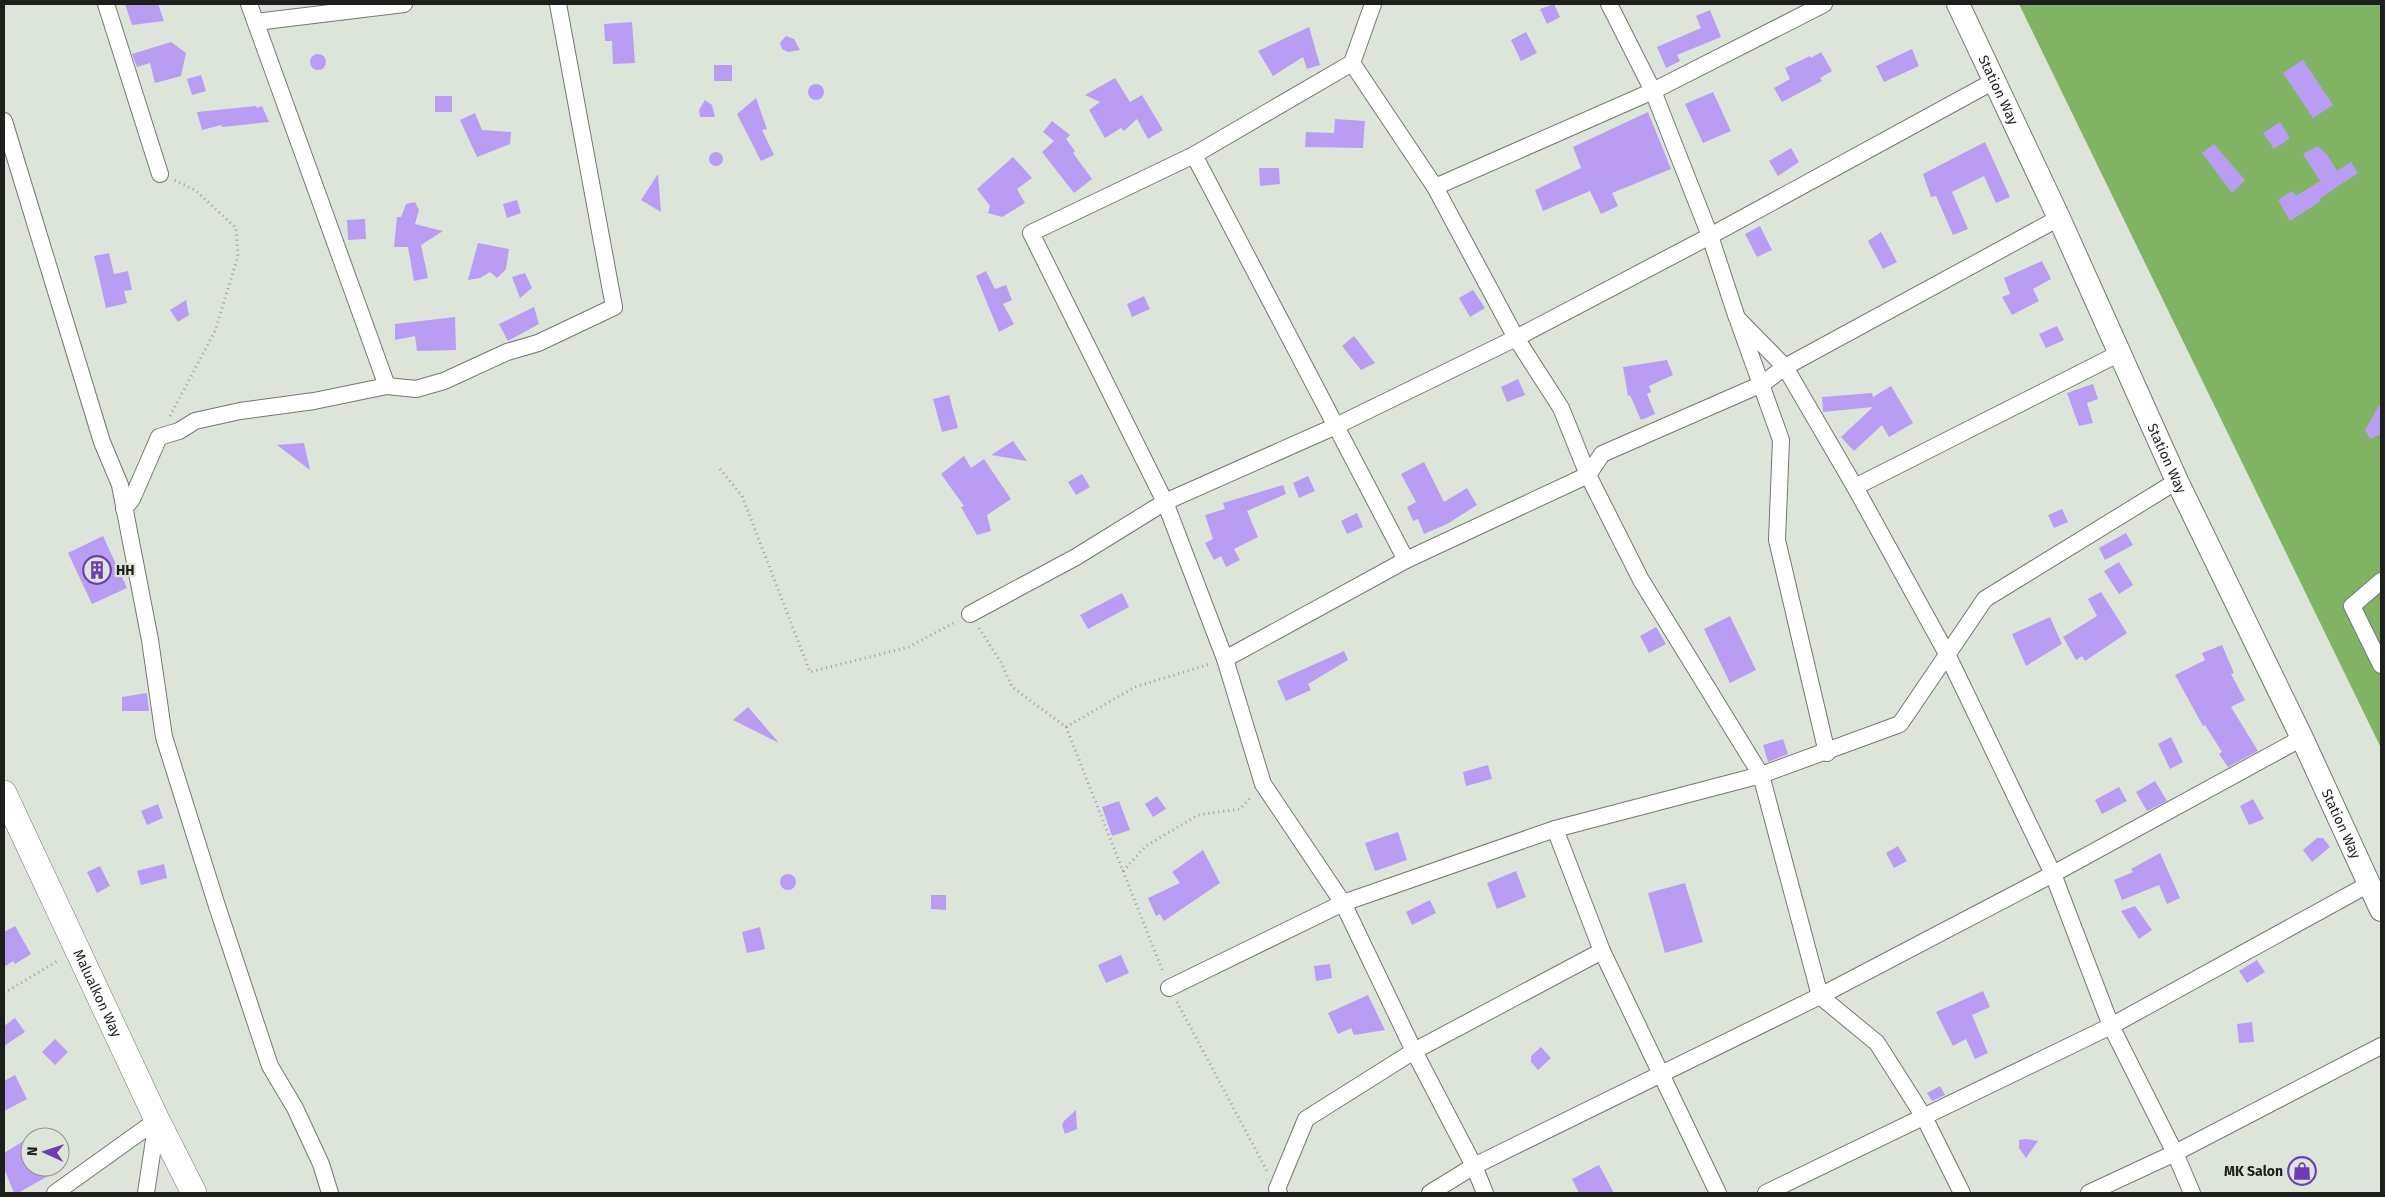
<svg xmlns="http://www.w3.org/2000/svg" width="2385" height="1197" font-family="'Fira Sans',sans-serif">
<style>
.forest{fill:#80b464}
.building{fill:#b99df2}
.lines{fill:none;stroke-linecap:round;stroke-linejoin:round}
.street-casing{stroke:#72796f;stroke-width:18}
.secondary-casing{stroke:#72796f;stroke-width:24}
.primary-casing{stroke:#72796f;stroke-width:26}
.path{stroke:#9aa097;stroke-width:3;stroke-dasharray:1 4;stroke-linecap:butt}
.street{stroke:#fff;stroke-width:16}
.secondary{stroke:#fff;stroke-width:22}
.primary{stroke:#fff;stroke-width:25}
.labels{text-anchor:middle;stroke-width:4.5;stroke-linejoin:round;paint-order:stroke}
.street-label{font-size:14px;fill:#1c1f1a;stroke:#dde5da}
.poi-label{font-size:14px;font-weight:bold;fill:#1c1f1a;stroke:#dde5da;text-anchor:start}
</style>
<rect width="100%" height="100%" fill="#dde5da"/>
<path class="forest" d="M2019 4H2381V748Z"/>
<g class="building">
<path d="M125 4H158L164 21 132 25Z"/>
<path d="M1554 4 1560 17 1547 24 1540 9Z"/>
<path d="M1710 10 1721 37 1677 55 1680 61 1666 68 1657 47 1701 28 1696 16Z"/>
<path d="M632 22 635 63 613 64 612 41H605L604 24Z"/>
<path d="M1309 27 1320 65 1307 69 1303 57 1273 76 1258 51Z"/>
<path d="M1526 32 1537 53 1521 61 1511 40Z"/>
<path d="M786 36 794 39 800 50 788 52 782 49 780 43Z"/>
<path d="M171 42 186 53 181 76 155 83 150 63 137 67 132 54Z"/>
<path d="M1912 49 1919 66 1884 82 1876 66Z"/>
<path d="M1821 52 1832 71 1820 78 1822 81 1782 102 1774 88 1790 79 1785 68 1810 56 1811 58Z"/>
<circle cx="318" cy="62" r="8"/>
<path d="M2303 60 2333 105 2313 118 2283 73Z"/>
<rect x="714" y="65" width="18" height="16"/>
<path d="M201 75 206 91 192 95 187 79Z"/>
<path d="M1115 78 1130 102 1142 95 1163 130 1148 139 1137 119 1124 131 1121 128 1105 138 1089 110 1100 102 1085 95Z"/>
<circle cx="816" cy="92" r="8"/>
<path d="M1713 92 1731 131 1703 143 1685 104Z"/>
<rect x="435" y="96" width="17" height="16"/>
<path d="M756 98 767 129 762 130 774 155 761 161 737 114Z"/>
<path d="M705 100 712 105 715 117H700L699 110Z"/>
<path d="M256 106 257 108 262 106 269 122 222 127 221 125 202 130 197 112Z"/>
<path d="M1648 112 1671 169 1612 193 1618 206 1601 214 1590 191 1543 211 1535 190 1581 168 1573 147Z"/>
<path d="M475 113 482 130 511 132 510 144 477 157 460 120Z"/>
<path d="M1335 119 1365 121 1363 148 1305 147 1306 132 1334 133Z"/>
<path d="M1052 121 1070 135 1066 139 1075 151 1073 153 1092 179 1074 193 1042 152 1054 141 1043 132Z"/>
<path d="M2280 122 2290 138 2274 149 2263 133Z"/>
<path d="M1985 142 2010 197 1996 203 1984 176 1952 192 1968 229 1953 235 1936 196 1931 197 1923 174Z"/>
<path d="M2214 144 2245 180 2232 193 2202 153Z"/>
<path d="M2318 146 2328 156 2337 171 2351 162 2358 173 2319 199 2321 201 2290 221 2278 200 2292 191 2296 196 2320 181 2303 154Z"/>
<path d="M1791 148 1799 162 1778 176 1769 161Z"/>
<circle cx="716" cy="159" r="7"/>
<path d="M1013 157 1032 178 1017 189 1025 203 1002 217 988 213 990 206 977 189Z"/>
<path d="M1259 168H1279L1280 184 1260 186Z"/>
<path d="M658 174 661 212 641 200Z"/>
<path d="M517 200 521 213 507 218 503 204Z"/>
<path d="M415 202 419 210 415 224 443 231 421 245 428 278 414 281 408 247H394L397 217H401L406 204Z"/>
<path d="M365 219 366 239 348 240 347 220Z"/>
<path d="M1760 226 1772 250 1757 257 1745 234Z"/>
<path d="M1881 232 1897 262 1883 269 1868 241Z"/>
<path d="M478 243 509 249 506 269 497 278 490 272 480 278 468 280Z"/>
<path d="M109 253 114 274 128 271 132 290 124 291 127 303 106 308 94 256Z"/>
<path d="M2042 261 2051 279 2033 289 2039 301 2012 315 2002 297 2010 294 2004 278Z"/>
<path d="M986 271 995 289 1006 285 1012 300 1003 304 1014 324 999 332 976 276Z"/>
<path d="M525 273 532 288 520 298 512 277Z"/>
<path d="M1473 290 1485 308 1470 317 1459 298Z"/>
<path d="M1144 296 1150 309 1132 317 1127 304Z"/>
<path d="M186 300 189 315 178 322 170 310Z"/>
<path d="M534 307 539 324 508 341 499 324Z"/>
<path d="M455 317 456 350 417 351 415 336 395 340V324Z"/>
<path d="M2057 326 2064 340 2046 348 2039 334Z"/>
<path d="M1354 336 1375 363 1361 370 1342 346Z"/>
<path d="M1667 360 1673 375 1649 386 1651 392 1647 394 1655 414 1641 420 1630 395 1628 396 1623 367Z"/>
<path d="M1518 379 1525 395 1507 402 1501 387Z"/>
<path d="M2093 384 2098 399 2087 403 2093 423 2079 426 2067 393Z"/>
<path d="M1891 386 1913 423 1889 437 1882 425 1854 451 1841 437 1873 407 1823 412 1822 397 1872 393 1873 397Z"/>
<path d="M949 395 958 428 942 432 933 399Z"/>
<path d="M2381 402V434L2370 439 2365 430Z"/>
<path d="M1013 441 1027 461 991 455Z"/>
<path d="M304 443 310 470 277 445Z"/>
<path d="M964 456 971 468 984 459 1011 499 987 515 991 531 977 535 961 507 964 506 941 474Z"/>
<path d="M1424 462 1444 502 1467 488 1477 505 1447 524 1424 534 1418 519 1413 521 1407 507 1416 502 1401 474Z"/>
<path d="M1082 474 1090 487 1076 495 1068 482Z"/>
<path d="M1308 476 1315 491 1299 498 1293 483Z"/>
<path d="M1283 485 1286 494 1247 511 1258 537 1234 549 1240 560 1226 567 1221 556 1214 560 1205 543 1213 539 1205 515 1225 509 1223 503Z"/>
<path d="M2062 509 2068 522 2054 528 2048 515Z"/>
<path d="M1357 513 1363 527 1347 534 1341 521Z"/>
<path d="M2126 533 2133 545 2105 560 2099 548Z"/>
<path d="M103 536 127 588 92 604 68 553Z"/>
<path d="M2119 562 2133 585 2119 594 2104 571Z"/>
<path d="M2101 592 2127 633 2085 661 2082 656 2076 660 2063 637 2097 616 2088 599Z"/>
<path d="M1122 593 1129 607 1088 629 1080 615Z"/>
<path d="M1730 616 1756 670 1730 683 1704 629Z"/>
<path d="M2050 617 2062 644 2026 666 2012 634Z"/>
<path d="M1656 627 1666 644 1649 653 1640 636Z"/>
<path d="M2222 645 2234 673 2231 674 2245 700 2231 707 2258 751 2228 767 2219 754 2222 752 2205 725 2203 726 2175 675 2205 660 2202 653Z"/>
<path d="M1344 651 1348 660 1308 684 1311 690 1286 701 1277 681Z"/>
<path d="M147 693 149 711H122V697Z"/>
<path d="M748 707 779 743 733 720Z"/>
<path d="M2171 737 2183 762 2170 769 2158 744Z"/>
<path d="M1783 739 1788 754 1768 762 1763 745Z"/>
<path d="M1488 765 1492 779 1466 786 1463 772Z"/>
<path d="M2155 781 2167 801 2147 811 2136 792Z"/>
<path d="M2119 787 2127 801 2102 814 2095 800Z"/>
<path d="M1157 796 1166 809 1153 817 1145 804Z"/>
<path d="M2253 799 2264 819 2249 825 2240 806Z"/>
<path d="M1119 801 1130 830 1112 836 1102 807Z"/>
<path d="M158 804 163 818 147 825 141 811Z"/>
<path d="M1398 832 1407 860 1375 871 1365 843Z"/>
<path d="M2317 838H2323L2330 847 2312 862 2303 850Z"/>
<path d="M1898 846 1907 861 1894 868 1886 853Z"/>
<path d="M1203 850 1220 883 1164 921 1160 914 1156 916 1148 898 1180 883 1172 872Z"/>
<path d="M2160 853 2180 898 2167 904 2159 885 2122 900 2114 880 2133 872 2131 869Z"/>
<path d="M164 864 167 878 141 885 137 871Z"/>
<path d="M100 866 110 886 97 893 87 872Z"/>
<path d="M1516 871 1526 897 1497 909 1487 883Z"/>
<circle cx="788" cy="882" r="8"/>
<path d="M1685 883 1703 942 1665 953 1648 893Z"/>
<path d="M931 895H946V910L931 909Z"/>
<path d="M1430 900 1436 913 1412 925 1406 912Z"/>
<path d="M2135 906 2152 930 2139 939 2121 911Z"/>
<path d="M15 926 31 954 15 964 13 961 4 967V932Z"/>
<path d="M760 927 765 949 747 953 742 932Z"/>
<path d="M1121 955 1129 973 1106 983 1098 965Z"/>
<path d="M2257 960 2265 972 2247 983 2239 971Z"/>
<path d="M1330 964 1332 978 1316 981 1314 966Z"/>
<path d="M1983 991 1990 1007 1972 1015 1988 1053 1975 1059 1966 1039 1953 1046 1936 1012Z"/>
<path d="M1368 995 1385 1030 1354 1035 1351 1028 1338 1034 1328 1013Z"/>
<path d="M15 1018 25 1032 4 1046V1026Z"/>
<path d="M2252 1022 2254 1042 2239 1043 2237 1024Z"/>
<path d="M55 1039 68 1052 55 1065 42 1052Z"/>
<path d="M1541 1047 1551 1058 1538 1070 1531 1062V1056Z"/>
<path d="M15 1075 27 1099 4 1111V1081Z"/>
<path d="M1940 1086 1945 1095 1932 1101 1927 1093Z"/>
<path d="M1076 1110 1077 1129 1065 1134 1062 1125 1064 1121Z"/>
<path d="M30 1137V1167H64L18 1193H14L4 1168V1153Z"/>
<path d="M2026 1139 2038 1141 2026 1158 2019 1148V1140Z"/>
<path d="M1599 1165 1614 1193H1579L1572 1179Z"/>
</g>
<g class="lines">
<defs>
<g id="street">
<path d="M106 4 160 174"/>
<path d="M249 4 387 386"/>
<path d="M1609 4 1653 91 1710 236 1737 318 1785 367 1855 487 1947 654 2053 874 2111 1026 2175 1153 2192 1193"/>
<path d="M256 22 404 4"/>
<path d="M1352 63 1435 187 1516 338 1561 408 1588 475 1641 580 1761 775 1820 996 1877 1043 1924 1117 1962 1193"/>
<path d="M4 121 102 442 120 485 150 640 164 737 217 906 270 1066 295 1108 321 1164 330 1193"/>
<path d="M1194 155 1352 63 1373 4"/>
<path d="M1435 187 1653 91 1824 4"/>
<path d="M1739 323 1781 440 1777 540 1827 753"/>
<path d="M1855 487 2120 353"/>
<path d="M124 509 132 499 159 437 179 431 195 421 240 411 314 401 387 386 416 389 444 381 507 352 538 343 614 307 558 4"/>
<path d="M1406 560 1194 155 1031 233 1165 502 1225 659 1263 784 1343 903 1414 1051 1474 1166 1485 1193"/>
<path d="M2381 581 2352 606 2381 665"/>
<path d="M970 614 1076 557 1165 502 1336 426 1516 338 1710 236 1994 81"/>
<path d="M1225 659 1406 560 1588 475 1602 454 1762 384 1785 367 2059 218"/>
<path d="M1555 829 1602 951 1718 1193"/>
<path d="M1169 988 1343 903 1555 829 1761 775 1900 724 1985 599 2177 481"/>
<path d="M55 1193 157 1120"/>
<path d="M146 1193 157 1120"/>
<path d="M1279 1193 1277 1189 1306 1119 1414 1051 1602 951"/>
<path d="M1430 1193 1474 1166 1820 996 2053 874 2302 738"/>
<path d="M1766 1193 2111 1026 2369 884"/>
<path d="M2089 1193 2175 1153 2381 1046"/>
</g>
<g id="secondary">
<path id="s1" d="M1958 4 2059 218 2177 481 2302 738 2381 910"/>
</g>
<g id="primary">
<path id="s2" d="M4 793 157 1120 194 1193"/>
</g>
</defs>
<use href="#street" class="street-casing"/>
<use href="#secondary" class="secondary-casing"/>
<use href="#primary" class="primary-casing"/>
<g class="path">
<path d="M170 416 215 331 238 256 236 228 195 190 174 180"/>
<path d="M720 469 742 496 810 672 909 647 957 621"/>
<path d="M979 628 1002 664 1012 687 1066 727 1163 972"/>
<path d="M1066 727 1135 687 1210 664"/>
<path d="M1123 871 1146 846 1198 815 1240 809 1252 796"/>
<path d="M4 993 59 960"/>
<path d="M1177 1002 1267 1171"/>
</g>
<use href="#street" class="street"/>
<use href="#secondary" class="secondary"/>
<use href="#primary" class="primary"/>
</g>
<defs>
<symbol id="building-ring" viewBox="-11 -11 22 22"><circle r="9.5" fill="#dde5da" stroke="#6e3cb3" stroke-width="1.5"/><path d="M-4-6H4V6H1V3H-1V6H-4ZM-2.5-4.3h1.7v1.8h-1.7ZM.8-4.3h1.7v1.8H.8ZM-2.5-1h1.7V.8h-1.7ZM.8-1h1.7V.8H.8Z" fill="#6e3cb3"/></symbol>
<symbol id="shop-ring" viewBox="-11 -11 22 22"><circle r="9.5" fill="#dde5da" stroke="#6e3cb3" stroke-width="1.5"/><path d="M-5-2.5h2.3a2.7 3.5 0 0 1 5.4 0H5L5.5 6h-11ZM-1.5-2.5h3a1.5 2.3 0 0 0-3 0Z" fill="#6e3cb3"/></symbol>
</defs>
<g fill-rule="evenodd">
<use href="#building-ring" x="81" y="554" width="32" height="32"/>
<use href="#shop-ring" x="2286" y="1155" width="32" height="32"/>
</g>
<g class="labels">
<g class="street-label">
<text dy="5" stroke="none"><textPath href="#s1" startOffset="95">Station Way</textPath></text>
<text dy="5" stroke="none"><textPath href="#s1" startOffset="500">Station Way</textPath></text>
<text dy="5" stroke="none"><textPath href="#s1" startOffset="905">Station Way</textPath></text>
<text dy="5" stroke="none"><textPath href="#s2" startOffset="221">Malualkon Way</textPath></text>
</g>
<g class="poi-label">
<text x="116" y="575">HH</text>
<text x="2283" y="1176" text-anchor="end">MK Salon</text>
</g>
</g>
<rect width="2385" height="1197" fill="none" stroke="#1c1f1a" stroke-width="10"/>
<g transform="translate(45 1152) rotate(273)"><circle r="24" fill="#dde5da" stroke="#90968d"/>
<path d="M0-4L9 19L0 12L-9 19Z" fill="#6e3cb3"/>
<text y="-8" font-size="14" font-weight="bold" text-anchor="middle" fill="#1c1f1a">N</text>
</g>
</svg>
